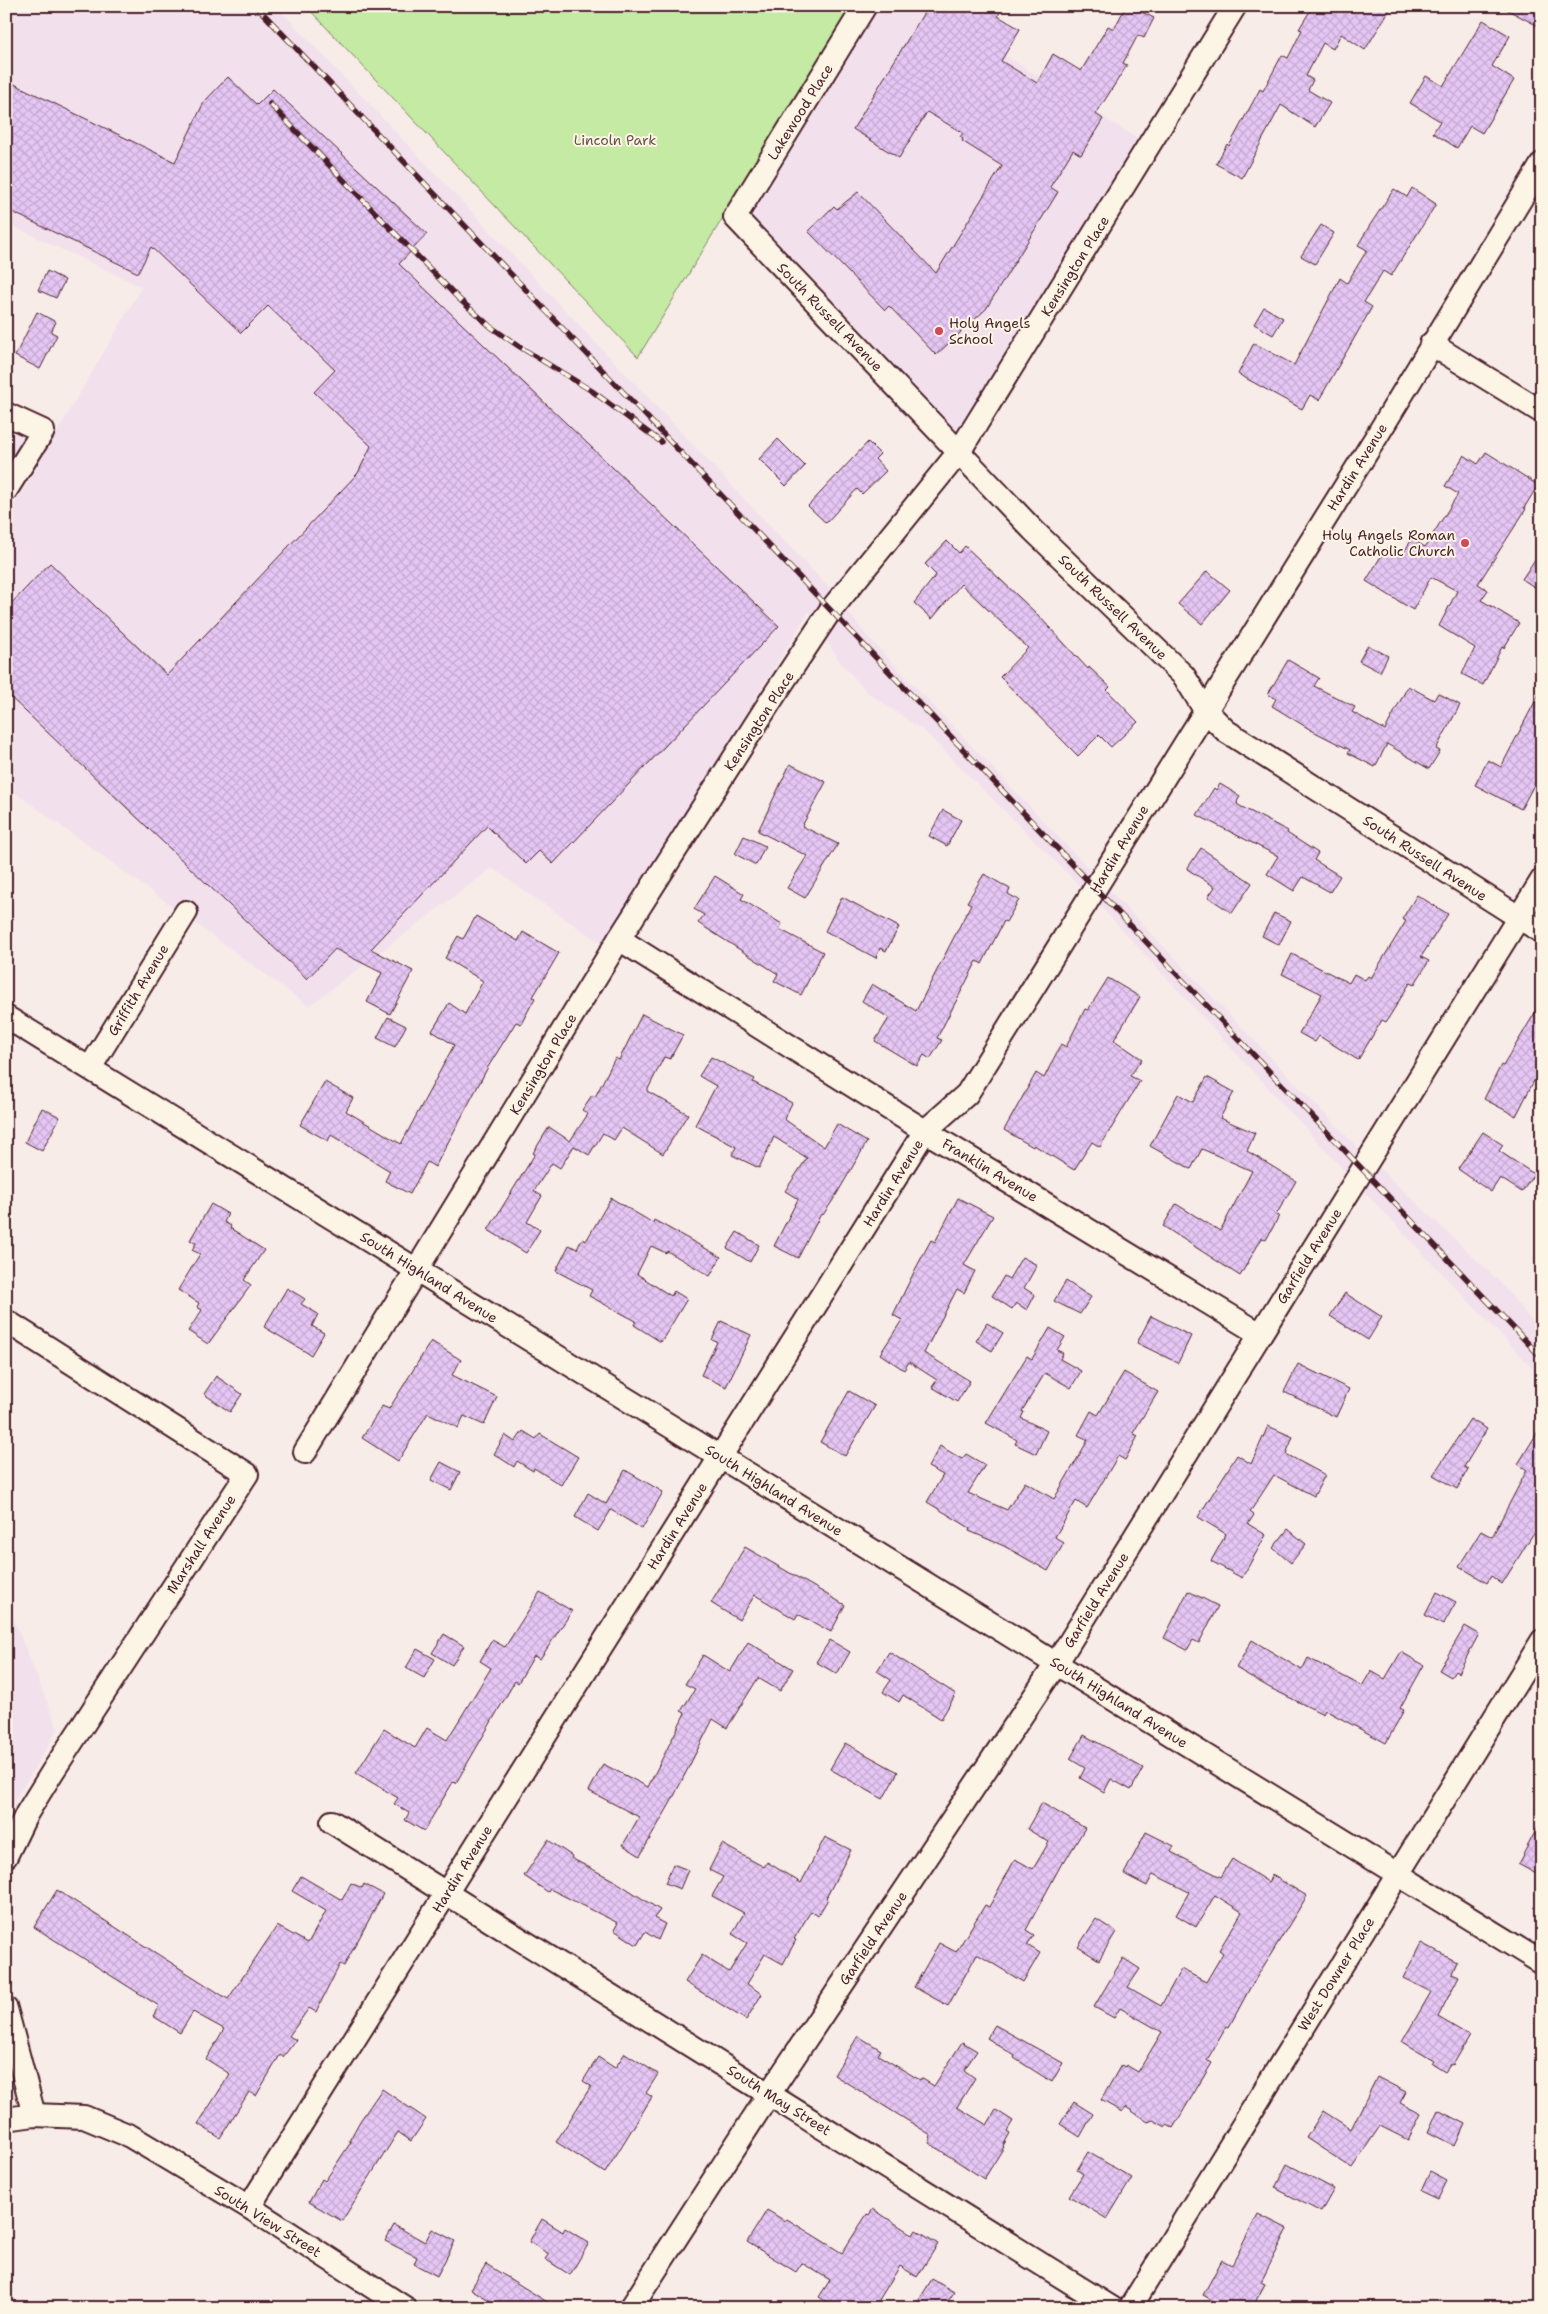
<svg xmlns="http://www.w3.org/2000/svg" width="1548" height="2314" font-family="'Shantell Sans',sans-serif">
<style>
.built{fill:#f2e1ec}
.green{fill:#c4eaa4;stroke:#878468}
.building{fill:url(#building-cross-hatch);stroke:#4a1f2b}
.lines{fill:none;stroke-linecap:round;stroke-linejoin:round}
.minor-casing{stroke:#4a1f2b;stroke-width:26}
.minor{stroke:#fcf5e5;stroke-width:22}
.rail-casing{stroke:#4a1f2b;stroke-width:5.5}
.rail{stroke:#fcf5e5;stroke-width:4;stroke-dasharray:11;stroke-linecap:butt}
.poi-dot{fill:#d1495b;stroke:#fcf5e5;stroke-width:2}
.labels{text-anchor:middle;stroke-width:4;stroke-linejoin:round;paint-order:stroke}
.street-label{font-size:14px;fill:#4a1f2b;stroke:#fcf5e5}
.park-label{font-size:14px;fill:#685249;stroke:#fcf5e5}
.poi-label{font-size:14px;fill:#4a1f2b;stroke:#fcf5e5;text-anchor:start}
</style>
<defs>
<pattern id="building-cross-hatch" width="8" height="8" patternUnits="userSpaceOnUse" patternTransform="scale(1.25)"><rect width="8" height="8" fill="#e5c6f4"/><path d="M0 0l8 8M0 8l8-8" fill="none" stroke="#c6aad1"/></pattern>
</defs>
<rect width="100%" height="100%" fill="#f7ece8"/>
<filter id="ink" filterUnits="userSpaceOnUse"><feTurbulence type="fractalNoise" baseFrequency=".02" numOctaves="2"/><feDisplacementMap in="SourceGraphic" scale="10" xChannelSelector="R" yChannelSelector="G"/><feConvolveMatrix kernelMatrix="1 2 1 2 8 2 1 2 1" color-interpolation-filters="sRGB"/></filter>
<g filter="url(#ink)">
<g class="built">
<path d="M6 6H276L832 591 867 636 1088 868 1358 1148 1497 1279 1542 1333V1378L1367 1195 1101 907 925 732 867 692 840 662 809 612 603 945 492 868 309 1006 6 786V519L142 287 6 223Z"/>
<path d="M872 6H926L1143 142 958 445 741 216Z"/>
<path d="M6 429 26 438 6 468Z"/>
<path d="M6 1600 58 1729 16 1799 6 1822Z"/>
</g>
<path class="green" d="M306 6H852L638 357Z"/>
<g class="building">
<path d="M928 6H1003L998 16 1020 29 1001 61 1037 83 1053 54 1081 71 1108 26 1114 29 1126 6H1130L1154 18 1144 38 1138 35 1123 63 1127 65 1096 114 1103 119 1081 155 1073 150 1050 187 1058 192 986 309 936 355 889 306 885 310 808 231 834 206 837 209 858 192 936 273 1002 166 962 141 963 139 960 137 963 133 927 112 899 158 853 129Z"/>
<path d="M1313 6H1392L1365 50 1341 34 1333 49 1323 43 1306 76 1313 80 1308 90 1330 103 1315 127 1281 105 1242 178 1216 164 1227 144 1229 146 1260 89 1263 91 1282 55 1288 58 1302 30 1299 29Z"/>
<path d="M1500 6H1542V28Z"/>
<path d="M1483 20 1510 36 1492 66 1514 80 1482 133 1470 126 1457 148 1433 133 1440 121 1410 103 1426 76 1443 86Z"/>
<path d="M228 77 257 105 273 89 427 234 399 264 779 626 553 864 539 851 526 864 487 826 371 949 413 971 390 1014 367 1002 382 973 335 949 307 979 6 693V609L50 563 167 675 358 473 371 446 314 392 335 370 268 306 241 333 151 247 138 273 6 209V80L175 162 204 102Z"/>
<path d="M1412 188 1436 204 1391 276 1383 271 1364 302 1372 307 1319 400 1310 395 1302 409 1238 374 1254 343 1294 365 1340 278 1347 283 1367 250 1358 245 1370 225 1394 189 1407 197Z"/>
<path d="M1321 225 1334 233 1315 264 1301 256Z"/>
<path d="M47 271 65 280 56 298 38 290Z"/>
<path d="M1264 307 1283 318 1273 335 1254 324Z"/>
<path d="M37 312 56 322 51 332 57 335 40 369 15 356Z"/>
<path d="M778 439 805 466 786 486 759 459Z"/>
<path d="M868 442 880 454 875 459 886 471 862 494 857 489 826 523 808 506Z"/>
<path d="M1486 452 1538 485 1524 508 1526 509 1478 584 1488 590 1481 600 1519 623 1504 648 1502 647 1483 685 1462 674 1475 648 1439 626 1457 591 1431 577 1413 610 1366 581 1386 548 1401 557 1412 539 1425 547 1458 494 1445 486 1464 455 1478 464Z"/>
<path d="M947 541 959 553 965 546 1038 615 1088 669 1089 667 1110 687 1107 690 1138 722 1111 747 1099 735 1078 756 1000 677 1028 648 961 584 932 619 914 603 936 575 925 564Z"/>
<path d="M1542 549V592L1522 579Z"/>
<path d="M1207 571 1230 590 1202 624 1178 604Z"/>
<path d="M1368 645 1388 656 1380 672 1359 661Z"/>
<path d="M1288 660 1319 678 1314 686 1355 707 1352 712 1385 730 1408 686 1434 700 1438 693 1460 705 1436 749 1440 751 1429 769 1387 744 1375 767 1348 753 1350 750 1311 730 1272 706 1276 699 1268 694Z"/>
<path d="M1542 688V770L1521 809 1475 785 1488 760 1501 767Z"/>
<path d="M790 764 826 782 802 826 838 844 805 898 787 888 807 856 758 831Z"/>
<path d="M1220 784 1240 796 1237 802 1238 805 1288 831 1287 833 1318 853 1314 860 1340 876 1330 892 1303 877 1294 891 1267 874 1278 856 1197 815 1214 788 1216 790Z"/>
<path d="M943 810 961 820 947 846 929 836Z"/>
<path d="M744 836 765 846 756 865 735 854Z"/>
<path d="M1201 848 1252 883 1232 913 1208 897 1215 887 1187 869Z"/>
<path d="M984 874 1010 889 1008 894 1019 900 1006 922 1004 921 982 964 977 961 937 1038 942 1040 930 1059 924 1055 917 1066 875 1041 889 1018 862 1001 872 984 916 1011 971 904 967 902Z"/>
<path d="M715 876 744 894 741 899 782 924 779 929 823 952 801 995 774 981 778 974 698 923 704 915 694 909Z"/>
<path d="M1417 895 1448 914 1421 957 1429 961 1414 985 1410 983 1386 1022 1382 1020 1358 1060 1319 1036 1315 1042 1299 1033 1322 994 1282 974 1292 954 1349 983 1354 974 1365 980 1368 976 1371 978 1406 921 1402 919Z"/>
<path d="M842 897 899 927 886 951 880 948 876 958 825 931Z"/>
<path d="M1274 913 1291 921 1279 945 1262 936Z"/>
<path d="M476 916 518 941 523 932 559 953 533 997 535 998 521 1024 516 1022 488 1067 435 1167 427 1162 410 1194 385 1181 390 1171 331 1135 328 1141 300 1125 325 1082 353 1098 346 1111 401 1144 454 1045 432 1031 449 1003 465 1014 483 981 445 958 458 936 463 939Z"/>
<path d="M1108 978 1140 997 1114 1040 1142 1059 1130 1076 1140 1081 1100 1147 1092 1142 1074 1170 1034 1145 1033 1147 1004 1130 1036 1073 1044 1078 1061 1044 1066 1047 1085 1009 1088 1010Z"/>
<path d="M1542 1001V1065L1516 1116 1484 1099 1501 1065 1503 1066Z"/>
<path d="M642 1014 683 1035 670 1059 664 1057 647 1091 688 1114 663 1154 622 1128 614 1140 603 1133 589 1155 574 1146 560 1168 552 1163 534 1191 542 1196 527 1222 540 1230 526 1253 488 1230 535 1154 533 1153 549 1127 570 1141 588 1114 582 1110 592 1095 595 1097 615 1058 619 1060Z"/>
<path d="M388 1017 406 1026 395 1047 377 1038Z"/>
<path d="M711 1057 755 1079 753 1082 792 1103 784 1119 824 1147 837 1124 867 1142 835 1197 823 1215 821 1214 798 1258 774 1246 798 1199 785 1191 807 1158 774 1137 759 1168 732 1155 736 1147 695 1125 716 1086 699 1076Z"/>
<path d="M1207 1077 1234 1092 1220 1118 1255 1133 1247 1151 1296 1181 1276 1215 1279 1216 1266 1240 1262 1238 1240 1276 1163 1226 1176 1204 1220 1231 1252 1171 1202 1149 1191 1169 1150 1146 1178 1094 1193 1102Z"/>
<path d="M42 1108 60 1117 42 1151 25 1142Z"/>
<path d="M1483 1132 1503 1145 1499 1151 1534 1174 1522 1192 1500 1178 1491 1192 1458 1169Z"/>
<path d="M611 1198 653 1223 654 1220 721 1257 710 1276 667 1251 666 1253 651 1246 637 1274 671 1296 674 1291 687 1299 661 1342 634 1325 636 1321 589 1296 592 1290 556 1271 569 1245 577 1249 582 1239 586 1241Z"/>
<path d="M958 1198 993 1216 964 1265 975 1271 964 1293 957 1289 924 1353 970 1381 957 1402 932 1387 937 1380 909 1362 904 1370 880 1354 902 1320 893 1315 916 1268 931 1240 935 1242Z"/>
<path d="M211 1204 228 1214 224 1222 231 1226 230 1228 264 1250 244 1280 251 1285 208 1344 188 1331 202 1310 197 1307 199 1303 178 1290 200 1254 192 1250 196 1243 190 1240Z"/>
<path d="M737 1232 759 1245 750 1262 727 1248Z"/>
<path d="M1022 1257 1037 1265 1024 1288 1035 1295 1027 1310 1016 1303 1012 1309 992 1296 1004 1276 1009 1279Z"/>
<path d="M1066 1281 1091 1297 1080 1314 1054 1301Z"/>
<path d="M287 1288 305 1299 301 1304 318 1314 312 1326 324 1333 311 1355 264 1327Z"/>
<path d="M1345 1293 1382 1317 1368 1340 1330 1316Z"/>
<path d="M1151 1316 1191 1336 1178 1363 1137 1343Z"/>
<path d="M721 1321 751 1335 726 1387 701 1375 717 1342 712 1340Z"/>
<path d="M987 1323 1003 1333 992 1351 976 1341Z"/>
<path d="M1050 1328 1065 1337 1057 1350 1063 1353 1060 1359 1081 1371 1071 1388 1045 1373 1022 1411 1024 1412 1021 1418 1047 1431 1036 1454 1015 1444 1017 1440 986 1423 1027 1356 1032 1359Z"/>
<path d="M431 1341 461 1360 452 1375 497 1397 484 1425 464 1416 458 1428 428 1413 398 1461 362 1438 382 1406 389 1409Z"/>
<path d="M1298 1364 1349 1389 1336 1417 1284 1392Z"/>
<path d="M1124 1372 1158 1392 1133 1433 1138 1436 1125 1460 1118 1456 1087 1508 1076 1501 1055 1537 1064 1543 1048 1571 1004 1546 969 1531 970 1528 927 1502 943 1475 928 1467 940 1446 962 1459 966 1454 985 1465 968 1493 1007 1510 1025 1482 1054 1499 1088 1440 1078 1435 1091 1411 1098 1415Z"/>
<path d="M216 1376 242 1394 230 1412 204 1394Z"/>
<path d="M849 1391 875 1406 845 1456 820 1442Z"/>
<path d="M1470 1419 1487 1429 1464 1467 1468 1469 1457 1489 1433 1475Z"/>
<path d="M1542 1425V1539L1533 1534 1502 1584 1491 1576 1487 1583 1459 1566 1481 1531 1492 1537 1527 1470 1518 1464Z"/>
<path d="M1268 1426 1293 1437 1286 1454 1325 1475 1314 1496 1274 1475 1250 1512 1254 1515 1248 1524 1266 1535 1242 1578 1211 1561 1226 1534 1198 1517 1237 1455 1251 1464Z"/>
<path d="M523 1431 536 1439 540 1434 578 1457 561 1485 534 1468 533 1471 517 1461 514 1467 494 1454 505 1435 515 1442Z"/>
<path d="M441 1462 460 1472 451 1490 431 1480Z"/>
<path d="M625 1470 663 1492 642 1529 611 1510 598 1531 575 1517 588 1493 606 1504Z"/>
<path d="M1288 1529 1306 1544 1291 1563 1273 1548Z"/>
<path d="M745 1547 845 1605 831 1632 798 1614 795 1619 755 1595 739 1620 711 1603Z"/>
<path d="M1188 1591 1218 1606 1199 1643 1193 1640 1187 1650 1164 1638Z"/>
<path d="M540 1592 572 1611 540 1659 534 1656 518 1683 515 1681 456 1783 453 1782 424 1831 405 1820 409 1813 394 1804 398 1798 356 1773 384 1729 415 1748 427 1728 447 1740 491 1668 480 1661 492 1640 505 1647Z"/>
<path d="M1437 1592 1456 1602 1443 1625 1425 1615Z"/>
<path d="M1465 1626 1479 1634 1458 1673 1455 1671 1451 1677 1439 1670Z"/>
<path d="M444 1634 464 1646 452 1665 432 1653Z"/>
<path d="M830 1640 850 1652 837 1674 816 1662Z"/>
<path d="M1252 1640 1302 1670 1308 1658 1362 1686 1371 1671 1385 1679 1401 1652 1424 1665 1400 1708 1404 1710 1386 1743 1325 1710 1323 1714 1270 1688 1236 1668Z"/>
<path d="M748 1642 793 1669 780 1691 758 1678 727 1728 713 1719 671 1802 640 1856 623 1845 639 1817 589 1791 603 1764 648 1787 685 1713 681 1711 695 1689 685 1684 703 1655 730 1672Z"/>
<path d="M417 1649 435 1659 424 1678 406 1668Z"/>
<path d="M889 1652 956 1694 941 1719 903 1695 899 1702 883 1692 891 1680 877 1671Z"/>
<path d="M1084 1735 1143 1768 1131 1790 1111 1779 1104 1792 1080 1778 1085 1768 1070 1759Z"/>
<path d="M845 1743 898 1772 883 1799 830 1769Z"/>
<path d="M1042 1803 1085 1828 1064 1863 1063 1861 1026 1930 1034 1935 1027 1945 1040 1953 1023 1982 977 1954 948 2006 914 1987 939 1943 956 1952 985 1905 989 1907 1015 1859 1033 1869 1049 1842 1027 1829Z"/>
<path d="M1542 1819V1877L1518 1864Z"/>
<path d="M1146 1832 1174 1846 1171 1852 1221 1877 1232 1859 1268 1882 1272 1875 1307 1896 1250 1988 1229 2027 1227 2026 1207 2060 1212 2063 1173 2128 1167 2125 1166 2127 1153 2120 1148 2122 1126 2107 1122 2112 1101 2100 1121 2065 1125 2067 1126 2065 1138 2072 1162 2032 1120 2008 1114 2018 1094 2007 1123 1958 1140 1969 1128 1987 1161 2006 1181 1969 1206 1982 1223 1953 1219 1950 1242 1912 1215 1895 1196 1927 1176 1915 1189 1892 1153 1874 1147 1886 1124 1874Z"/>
<path d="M825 1837 851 1850 826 1898 828 1899 818 1916 811 1911 794 1939 796 1940 783 1964 765 1954 747 1984 762 1994 746 2020 685 1982 702 1955 729 1972 747 1943 732 1934 744 1913 712 1896 723 1877 709 1870 722 1844 764 1867 767 1862 801 1883Z"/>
<path d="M548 1840 572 1856 571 1858 615 1881 660 1910 654 1918 665 1924 658 1940 645 1932 637 1945 614 1930 618 1923 550 1889 548 1892 524 1876Z"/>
<path d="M673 1864 688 1870 680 1889 665 1883Z"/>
<path d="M301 1876 342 1900 351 1883 362 1888 364 1884 383 1894 344 1966 340 1964 316 2012 309 2008 289 2036 296 2040 283 2057 280 2055 256 2096 249 2092 220 2138 198 2124 230 2074 206 2059 224 2029 193 2012 180 2033 153 2016 159 2006 34 1927 57 1890 228 1999 277 1926 308 1943 326 1911 292 1891Z"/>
<path d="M1096 1919 1116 1932 1099 1960 1078 1947Z"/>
<path d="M1421 1943 1457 1962 1452 1973 1459 1976 1438 2017 1470 2036 1453 2065 1451 2064 1445 2072 1432 2064 1434 2061 1402 2042 1431 1992 1403 1978Z"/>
<path d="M995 2025 1063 2063 1052 2082 1014 2058 1015 2056 987 2038Z"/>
<path d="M858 2036 881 2050 878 2055 920 2080 921 2078 934 2086 962 2042 977 2051 964 2070 975 2078 957 2107 987 2125 996 2110 1013 2121 1007 2131 1010 2133 1003 2146 1004 2147 984 2179 929 2143 931 2135 834 2075Z"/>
<path d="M625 2053 658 2074 646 2093 652 2097 605 2173 556 2142 591 2086 583 2081 598 2057 615 2068Z"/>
<path d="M1377 2077 1406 2092 1400 2103 1421 2114 1408 2140 1380 2126 1352 2168 1306 2138 1323 2111 1351 2129Z"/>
<path d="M382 2089 426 2119 411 2141 398 2132 342 2221 309 2202 322 2179 325 2181 351 2142 349 2141 360 2121Z"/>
<path d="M1074 2102 1093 2114 1080 2137 1060 2124Z"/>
<path d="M1438 2110 1465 2124 1455 2146 1428 2132Z"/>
<path d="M1088 2152 1132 2178 1107 2219 1069 2196 1083 2174 1077 2170Z"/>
<path d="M1287 2164 1334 2189 1321 2212 1275 2188Z"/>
<path d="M1430 2172 1447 2181 1438 2199 1421 2191Z"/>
<path d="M873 2209 913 2235 916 2230 938 2244 917 2277 900 2266 874 2308H837L819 2297 830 2280 802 2263 796 2272 747 2242 767 2210 785 2221 787 2219 842 2253 867 2214 869 2215Z"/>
<path d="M1258 2214 1288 2229 1261 2282 1265 2284 1252 2308H1226L1203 2295 1222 2260 1232 2265Z"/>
<path d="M542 2219 563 2232 565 2228 589 2243 570 2275 545 2259 549 2254 529 2242Z"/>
<path d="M394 2225 425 2242 432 2229 455 2241 437 2276 414 2264 417 2257 385 2241Z"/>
<path d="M486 2264 557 2308H502L471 2289Z"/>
<path d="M932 2279 954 2292 944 2308H914Z"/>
</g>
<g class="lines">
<defs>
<g id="minor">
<path d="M865 6 735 217 1033 530 1184 676 1205 710 1226 731 1542 932"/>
<path d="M1431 344 1542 412"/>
<path d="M6 414 43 431 6 490"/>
<path d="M619 939 925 1131 1260 1334"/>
<path d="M6 1017 1542 1963"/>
<path d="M90 1068 186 912"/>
<path d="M6 1321 247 1474 53 1771 27 1813 6 1856"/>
<path d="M305 1452 619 939 773 697 830 611 959 452 1235 6"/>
<path d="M332 1822 1112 2308"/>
<path d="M6 2009 34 2115"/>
<path d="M6 2119 34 2115 84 2117 130 2136 249 2207 405 2308"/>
<path d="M249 2207 925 1131 967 1094 1378 434 1542 164"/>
<path d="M631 2308 769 2094 1056 1664 1542 880"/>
<path d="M1130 2308 1542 1641"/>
</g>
</defs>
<use href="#minor" class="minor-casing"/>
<use href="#minor" class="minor"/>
<defs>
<g id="rail">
<path d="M256 6 1542 1358"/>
<path d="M270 104 459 299 491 327 520 347 592 391 661 442"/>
</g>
</defs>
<use href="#rail" class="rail-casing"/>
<use href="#rail" class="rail"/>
</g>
</g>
<g class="poi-dot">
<circle cx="939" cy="331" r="5"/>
<circle cx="1465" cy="543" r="5"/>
</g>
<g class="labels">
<g class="street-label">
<text transform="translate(800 112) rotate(-58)" y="5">Lakewood Place</text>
<text transform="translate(1075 266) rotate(-58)" y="5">Kensington Place</text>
<text transform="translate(830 317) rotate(46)" y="5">South Russell Avenue</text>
<text transform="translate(1357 467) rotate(-58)" y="5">Hardin Avenue</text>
<text transform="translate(1113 607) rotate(44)" y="5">South Russell Avenue</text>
<text transform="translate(759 721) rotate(-57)" y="5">Kensington Place</text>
<text transform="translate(1119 849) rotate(-59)" y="5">Hardin Avenue</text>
<text transform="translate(1425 858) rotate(33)" y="5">South Russell Avenue</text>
<text transform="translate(138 990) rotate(-59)" y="5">Griffith Avenue</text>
<text transform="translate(543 1064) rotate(-59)" y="5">Kensington Place</text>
<text transform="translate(990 1170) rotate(31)" y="5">Franklin Avenue</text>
<text transform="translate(893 1183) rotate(-58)" y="5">Hardin Avenue</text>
<text transform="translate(1309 1256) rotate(-58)" y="5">Garfield Avenue</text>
<text transform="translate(429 1277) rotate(32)" y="5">South Highland Avenue</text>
<text transform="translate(774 1490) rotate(32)" y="5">South Highland Avenue</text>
<text transform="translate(677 1526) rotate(-58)" y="5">Hardin Avenue</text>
<text transform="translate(201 1544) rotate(-57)" y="5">Marshall Avenue</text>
<text transform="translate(1096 1600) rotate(-58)" y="5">Garfield Avenue</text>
<text transform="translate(1119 1702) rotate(32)" y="5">South Highland Avenue</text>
<text transform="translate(462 1869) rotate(-58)" y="5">Hardin Avenue</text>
<text transform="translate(873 1938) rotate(-56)" y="5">Garfield Avenue</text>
<text transform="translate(1336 1974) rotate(-58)" y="5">West Downer Place</text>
<text transform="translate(779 2100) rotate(32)" y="5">South May Street</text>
<text transform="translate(268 2221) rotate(32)" y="5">South View Street</text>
</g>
<g class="park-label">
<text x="615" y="145">Lincoln Park</text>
</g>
<g class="poi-label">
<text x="949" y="328">Holy Angels<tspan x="949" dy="16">School</tspan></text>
<text x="1455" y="540" text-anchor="end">Holy Angels Roman<tspan x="1455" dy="16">Catholic Church</tspan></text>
</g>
</g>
<rect width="1548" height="2314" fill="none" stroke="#fcf5e5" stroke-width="25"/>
<rect x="12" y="12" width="1523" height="2289" fill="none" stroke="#4a1f2b" stroke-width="2" filter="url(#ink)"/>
</svg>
